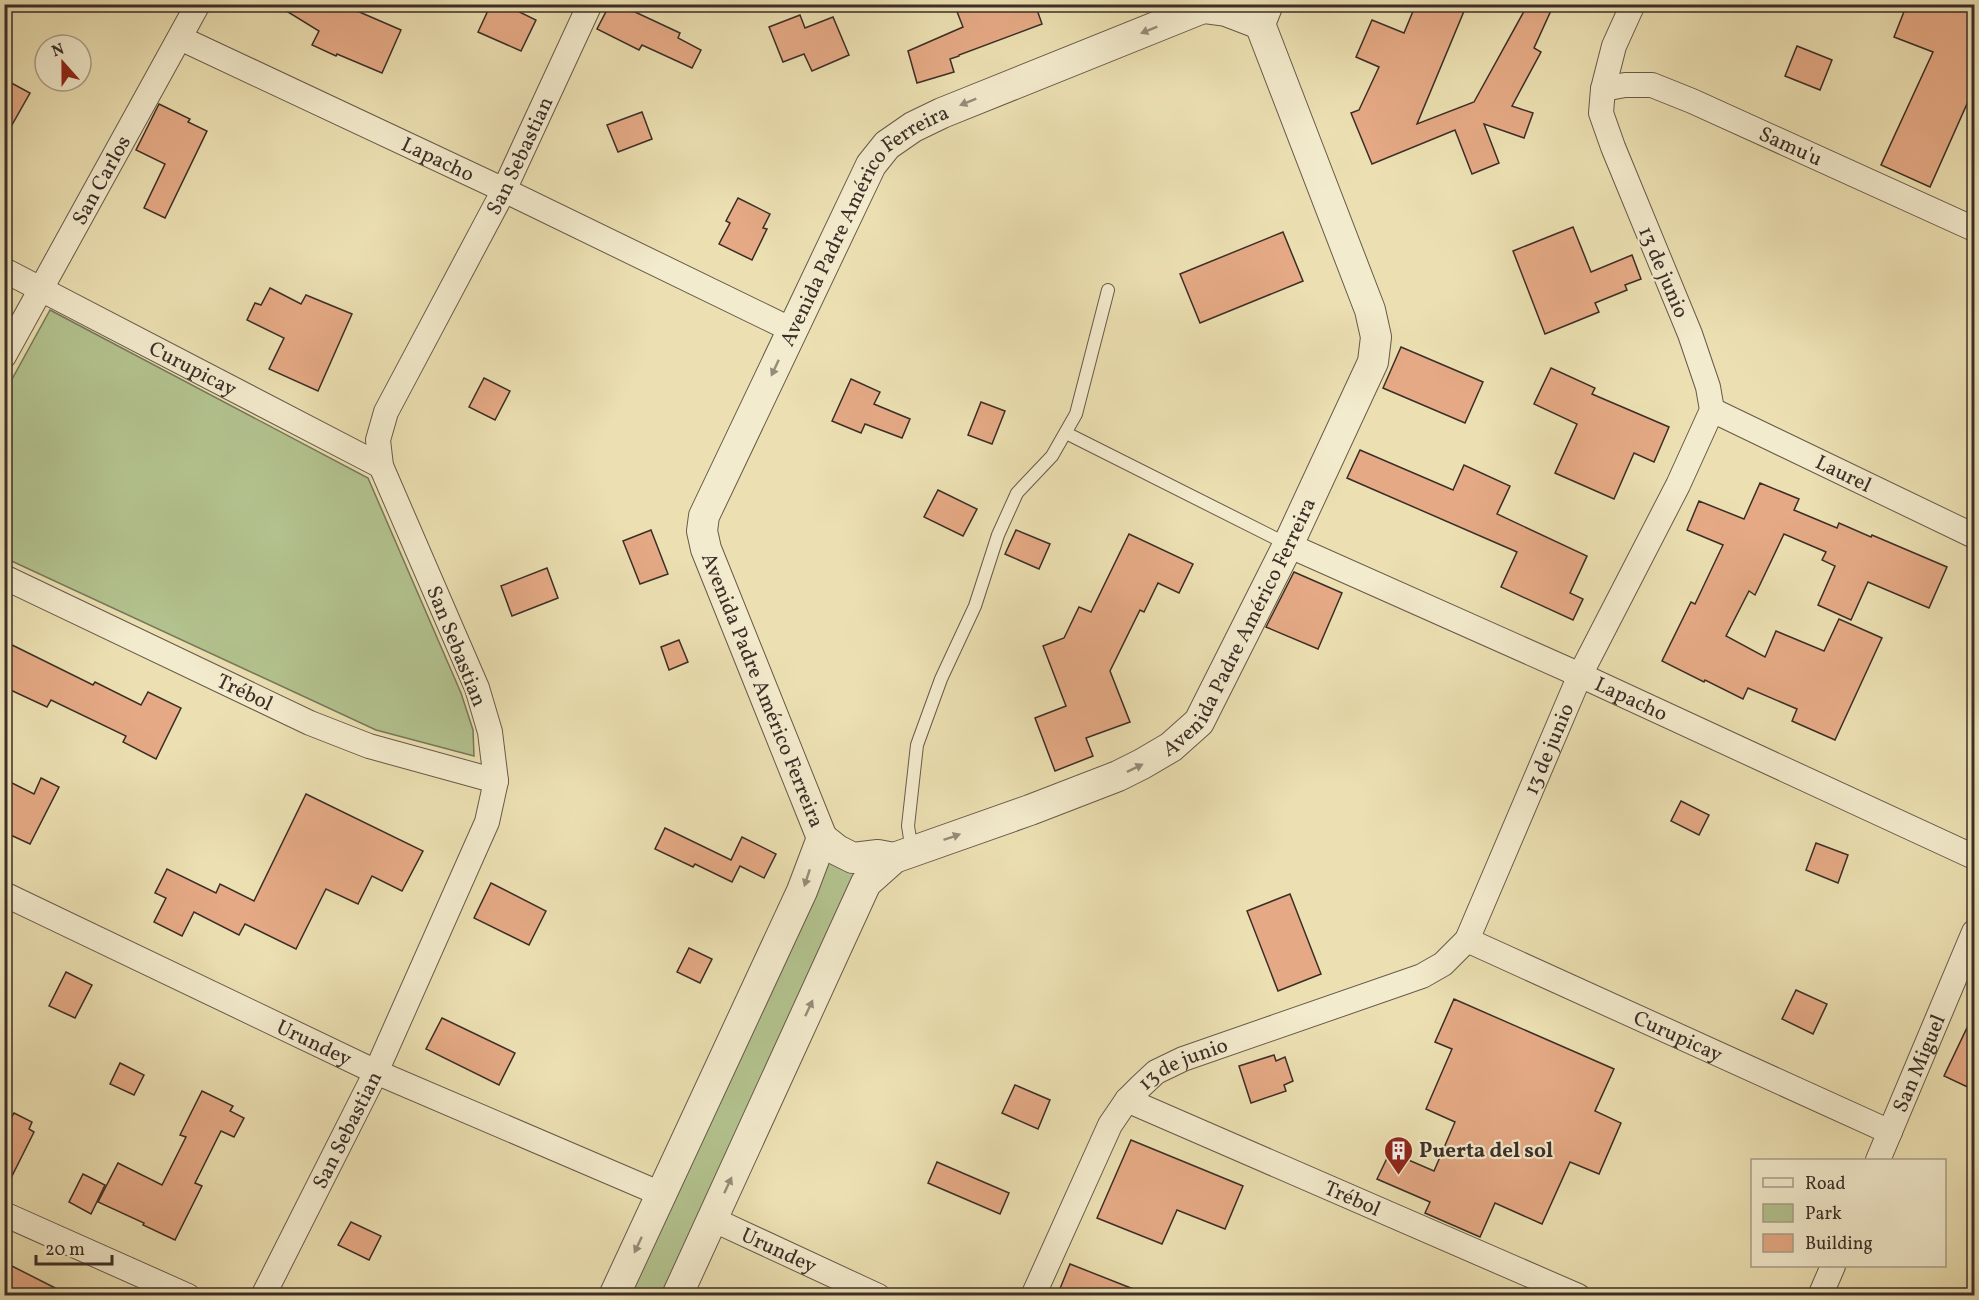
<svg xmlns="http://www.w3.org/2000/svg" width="1979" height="1300" font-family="Vollkorn,serif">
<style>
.green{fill:#b3c38f;stroke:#77785c;stroke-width:1.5}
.building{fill:#e5aa85;stroke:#3b2e28;stroke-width:1.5}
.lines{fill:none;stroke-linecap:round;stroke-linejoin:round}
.service-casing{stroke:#675a4a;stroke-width:14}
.minor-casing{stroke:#675a4a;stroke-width:26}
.tertiary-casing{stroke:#675a4a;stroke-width:32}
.service{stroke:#f3ebcd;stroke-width:12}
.minor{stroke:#f3ebcd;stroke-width:24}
.tertiary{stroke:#f3ebcd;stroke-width:30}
.oneway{fill:#978c7a}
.labels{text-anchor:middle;stroke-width:4.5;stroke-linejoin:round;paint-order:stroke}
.street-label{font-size:21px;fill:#3b2e28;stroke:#f3ebcd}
.poi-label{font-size:21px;font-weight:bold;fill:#3b2e28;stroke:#f3ebcd;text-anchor:start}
</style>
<rect width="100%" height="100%" fill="#ece0b2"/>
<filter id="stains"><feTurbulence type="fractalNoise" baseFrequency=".00333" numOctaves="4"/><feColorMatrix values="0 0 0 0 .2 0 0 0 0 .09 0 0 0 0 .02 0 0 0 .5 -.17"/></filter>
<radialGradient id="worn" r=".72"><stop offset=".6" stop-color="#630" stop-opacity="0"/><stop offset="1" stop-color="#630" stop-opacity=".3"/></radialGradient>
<g class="green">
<path d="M50 310 368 478 461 693 473 730 474 756 376 730 5 558V392Z"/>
<path d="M814 854 862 871 669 1295 604 1296Z"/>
</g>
<g class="building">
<path d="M275 4H341L401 30 382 73 337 54 336 56 312 45 319 31Z"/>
<path d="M491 4H503L536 20 521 51 478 32Z"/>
<path d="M610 4H618L680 33 678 38 701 50 692 68 642 45 639 50 597 29Z"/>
<path d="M954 4H1035L1042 24 959 55V56L950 59 954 72 917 83 908 51 963 27Z"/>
<path d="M1416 4H1467L1417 124 1474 102 1528 4H1554L1534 48 1541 52 1512 106 1533 113 1524 138 1484 124 1499 163 1472 174 1455 130 1372 164 1351 113 1359 110 1379 67 1356 57 1372 20 1404 33Z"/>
<path d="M1907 4H1974V88L1930 187 1881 165 1933 52 1894 37Z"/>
<path d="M800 15 805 28 833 17 849 55 812 71 804 54 783 62 769 27Z"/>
<path d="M1797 46 1832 60 1820 90 1785 76Z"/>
<path d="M4 79 30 93 4 139Z"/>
<path d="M159 104 190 119 188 122 207 131 165 218 144 208 165 164 136 150Z"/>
<path d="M642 112 652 139 618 152 607 125Z"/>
<path d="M738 198 770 214 763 228 767 229 752 260 719 244 730 223 726 221Z"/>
<path d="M1573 227 1591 272 1632 255 1641 279 1625 285 1627 290 1595 303 1599 312 1545 334 1513 251Z"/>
<path d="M1283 232 1303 281 1200 323 1180 274Z"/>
<path d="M270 288 301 304 306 295 352 314 318 391 269 369 284 338 247 320 255 303 261 305Z"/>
<path d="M1401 347 1483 382 1465 423 1383 388Z"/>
<path d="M1551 368 1595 388 1592 394 1669 427 1654 462 1634 453 1614 499 1555 473 1577 424 1534 404Z"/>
<path d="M484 378 510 391 495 420 469 407Z"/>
<path d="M851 379 880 392 874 404 910 419 902 438 865 424 861 433 832 421Z"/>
<path d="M981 402 1005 411 992 444 968 435Z"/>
<path d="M1360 450 1453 490 1464 465 1510 486 1497 514 1587 556 1570 593 1583 599 1573 620 1501 587 1517 552 1347 478Z"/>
<path d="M1760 483 1799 499 1794 510 1837 528 1839 523 1871 537 1872 535 1947 567 1929 608 1868 582 1851 620 1818 605 1835 566 1822 560 1826 552 1784 534 1755 595 1749 591 1726 636 1765 657 1776 631 1824 651 1839 619 1882 638 1835 740 1792 721 1797 709 1748 688 1743 699 1705 680 1704 682 1662 661 1691 602 1695 604 1723 545 1687 530 1699 501 1744 519Z"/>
<path d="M938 490 977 509 963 536 924 517Z"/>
<path d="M651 530 668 574 640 584 623 541Z"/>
<path d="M1016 530 1050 544 1039 569 1005 554Z"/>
<path d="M1129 534 1193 564 1179 593 1158 583 1144 612 1140 610 1110 671 1130 722 1086 738 1093 756 1055 771 1035 718 1066 706 1043 646 1064 638 1079 607 1091 612Z"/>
<path d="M547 568 558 598 512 616 501 586Z"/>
<path d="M1294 572 1342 593 1318 649 1266 627Z"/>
<path d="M679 640 688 662 669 670 661 647Z"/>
<path d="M4 641 93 685 95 682 141 705 148 692 181 708 156 759 123 742 126 736 51 700 47 707 4 687Z"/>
<path d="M41 778 59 787 30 844 4 832V779L34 794Z"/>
<path d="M306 794 423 851 402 891 372 876 358 904 326 889 296 949 245 924 239 935 194 912 182 936 154 922 166 898 155 893 167 869 216 893 220 884 254 901Z"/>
<path d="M1681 801 1709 815 1699 835 1671 821Z"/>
<path d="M665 828 731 860 742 837 776 854 764 878 740 866 732 882 695 864 693 867 655 849Z"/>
<path d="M1816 843 1848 855 1838 883 1806 870Z"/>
<path d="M491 883 546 911 529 945 474 918Z"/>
<path d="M1290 894 1321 974 1278 991 1247 911Z"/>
<path d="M689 948 712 959 700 983 677 972Z"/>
<path d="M66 972 92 985 75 1018 49 1006Z"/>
<path d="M1796 990 1827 1004 1813 1034 1782 1019Z"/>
<path d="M1454 999 1614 1069 1595 1111 1621 1123 1599 1174 1570 1162 1542 1224 1495 1203 1480 1237 1425 1213 1430 1202 1377 1179 1390 1152 1434 1171 1455 1122 1426 1109 1452 1049 1435 1042Z"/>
<path d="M1974 1013V1090L1944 1076Z"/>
<path d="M442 1018 515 1053 499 1085 426 1049Z"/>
<path d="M1274 1055 1276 1061 1285 1057 1293 1081 1284 1085 1286 1091 1251 1103 1239 1066Z"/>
<path d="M120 1063 144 1075 134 1095 110 1084Z"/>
<path d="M1015 1085 1050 1100 1038 1129 1002 1113Z"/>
<path d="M202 1091 233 1106 230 1111 244 1118 234 1137 221 1131 195 1183 202 1186 175 1240 143 1225 144 1223 98 1202 118 1163 162 1185 186 1137 180 1135Z"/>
<path d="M14 1113 32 1122 29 1129 34 1132 4 1192V1118L10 1120Z"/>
<path d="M1131 1140 1243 1186 1225 1229 1177 1210 1162 1244 1097 1218Z"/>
<path d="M937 1162 1009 1193 1000 1214 928 1183Z"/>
<path d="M83 1174 105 1185 91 1214 69 1202Z"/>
<path d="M351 1222 381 1236 369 1260 338 1245Z"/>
<path d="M4 1262 71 1296H27L4 1285Z"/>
<path d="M1070 1264 1146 1294 1145 1296H1057Z"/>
</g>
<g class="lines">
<defs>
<g id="service">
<path d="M1066 433 1287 544"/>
<path d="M912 851 908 826 917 745 941 679 975 606 998 535 1017 493 1052 456 1076 414 1108 290"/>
</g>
<g id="minor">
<path id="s1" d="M180 38 504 190 792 330"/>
<path id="s2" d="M1603 89 1625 85H1652L1692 101 1974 229"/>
<path id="s3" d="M4 270 381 466"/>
<path id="s4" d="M4 356 198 4"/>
<path id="s5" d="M1712 410 1974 536"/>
<path id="s6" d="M1288 545 1580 675 1974 857"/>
<path id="s7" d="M4 577 310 723 369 746 496 781"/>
<path id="s8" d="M4 894 376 1072 661 1194"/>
<path id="s9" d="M1467 940 1890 1132"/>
<path id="s10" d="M1127 1100 1578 1296"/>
<path id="s11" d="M1878 1160 1974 932"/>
<path d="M4 1214 188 1296"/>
<path id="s12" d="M712 1219 878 1296"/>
<path id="s13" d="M263 1296 376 1072 487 822 496 781 490 732 477 688 381 466 378 440 386 412 504 190 590 4"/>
<path id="s14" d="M1033 1296 1110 1125 1127 1100 1141 1086 1156 1072 1183 1059 1422 976 1443 964 1467 940 1580 675 1678 485 1712 410 1708 387 1690 334 1613 147 1601 113 1603 89 1614 46 1633 4"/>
<path d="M1820 1296 1833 1266"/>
</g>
<g id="tertiary">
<path d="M1203 8 1226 11 1260 24"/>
<path d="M822 838 837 850 853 858 878 855 894 858"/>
<path id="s15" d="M614 1296 802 891 822 838 706 549 702 531 704 516 871 165 887 145 913 127 942 113 1203 8 1205 4"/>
<path id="s16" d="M677 1296 866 883 894 858 1030 810 1118 776 1142 764 1171 747 1199 722 1288 545 1373 362 1376 337 1370 310 1260 24 1268 4"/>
</g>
</defs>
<use href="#service" class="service-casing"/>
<use href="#minor" class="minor-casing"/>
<use href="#tertiary" class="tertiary-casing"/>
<use href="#service" class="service"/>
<use href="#minor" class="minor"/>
<use href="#tertiary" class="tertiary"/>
</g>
<defs><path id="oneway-solid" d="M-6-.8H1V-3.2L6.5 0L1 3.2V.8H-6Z" transform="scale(1.5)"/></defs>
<g class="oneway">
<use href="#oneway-solid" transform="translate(1149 30) rotate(158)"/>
<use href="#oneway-solid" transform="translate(968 102) rotate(158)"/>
<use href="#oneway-solid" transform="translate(775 368) rotate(115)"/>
<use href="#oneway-solid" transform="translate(1135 768) rotate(-26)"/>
<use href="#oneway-solid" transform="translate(952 837) rotate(-19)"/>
<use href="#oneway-solid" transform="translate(807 878) rotate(108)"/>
<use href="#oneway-solid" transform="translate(809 1008) rotate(-65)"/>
<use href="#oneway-solid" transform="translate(728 1185) rotate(-65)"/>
<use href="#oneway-solid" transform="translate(638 1245) rotate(115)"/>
</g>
<defs>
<symbol id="building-pin" viewBox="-11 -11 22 30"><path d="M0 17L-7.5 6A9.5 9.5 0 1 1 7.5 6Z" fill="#8f2418" stroke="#f3ebcd"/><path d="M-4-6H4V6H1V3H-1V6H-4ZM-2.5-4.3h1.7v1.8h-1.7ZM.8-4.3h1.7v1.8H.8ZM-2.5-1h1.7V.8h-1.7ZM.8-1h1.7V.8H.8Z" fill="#fff"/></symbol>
</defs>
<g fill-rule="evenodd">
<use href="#building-pin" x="1382" y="1134" width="33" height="45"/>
</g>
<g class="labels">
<g class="street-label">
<text dy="7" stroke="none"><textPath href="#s2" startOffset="201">Samu'u</textPath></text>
<text dy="7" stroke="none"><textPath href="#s13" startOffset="1248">San Sebastian</textPath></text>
<text dy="7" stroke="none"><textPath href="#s1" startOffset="285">Lapacho</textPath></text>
<text dy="7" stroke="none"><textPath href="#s4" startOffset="201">San Carlos</textPath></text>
<text dy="7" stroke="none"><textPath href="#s15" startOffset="1185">Avenida Padre Américo Ferreira</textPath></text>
<text transform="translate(1664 272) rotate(67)" y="7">13 de junio</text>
<text dy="7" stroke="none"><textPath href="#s3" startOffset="213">Curupicay</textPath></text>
<text dy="7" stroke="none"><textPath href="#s5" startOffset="146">Laurel</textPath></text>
<text dy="7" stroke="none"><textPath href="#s16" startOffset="930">Avenida Padre Américo Ferreira</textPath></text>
<text transform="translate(457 646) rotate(68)" y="7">San Sebastian</text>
<text transform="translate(763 690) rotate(68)" y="7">Avenida Padre Américo Ferreira</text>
<text dy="7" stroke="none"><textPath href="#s7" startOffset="267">Trébol</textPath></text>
<text dy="7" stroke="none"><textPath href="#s6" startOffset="376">Lapacho</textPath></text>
<text dy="7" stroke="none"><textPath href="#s14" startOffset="807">13 de junio</textPath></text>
<text dy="7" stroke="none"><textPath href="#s9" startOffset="232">Curupicay</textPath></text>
<text dy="7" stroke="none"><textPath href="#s8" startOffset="344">Urundey</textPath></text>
<text dy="7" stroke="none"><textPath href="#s11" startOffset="105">San Miguel</textPath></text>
<text dy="7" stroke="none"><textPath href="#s14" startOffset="286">13 de junio</textPath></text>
<text dy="7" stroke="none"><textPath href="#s13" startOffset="186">San Sebastian</textPath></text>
<text dy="7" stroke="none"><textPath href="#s10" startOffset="246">Trébol</textPath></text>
<text dy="7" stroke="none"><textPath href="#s12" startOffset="74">Urundey</textPath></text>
</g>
<g class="poi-label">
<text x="1419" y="1157">Puerta del sol</text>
</g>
</g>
<rect width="1979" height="1300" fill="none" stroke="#ece0b2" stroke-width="24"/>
<rect x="6" y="6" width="1967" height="1288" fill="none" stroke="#3b2e28" stroke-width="3"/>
<rect x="12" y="12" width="1955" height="1276" fill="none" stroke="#3b2e28" stroke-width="1.5"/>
<rect x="1751" y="1159" width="195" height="108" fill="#f3ebcd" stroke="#a99f8b" stroke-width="1.5"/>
<rect x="1763" y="1178" width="30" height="9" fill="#f3ebcd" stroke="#a99f8b" stroke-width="1.5"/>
<text x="1805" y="1189" font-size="18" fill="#3b2e28">Road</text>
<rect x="1763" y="1204" width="30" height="18" fill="#b3c38f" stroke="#a99f8b" stroke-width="1.5"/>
<text x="1805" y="1219" font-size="18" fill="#3b2e28">Park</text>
<rect x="1763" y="1234" width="30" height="18" fill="#e5aa85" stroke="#a99f8b" stroke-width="1.5"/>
<text x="1805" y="1249" font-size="18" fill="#3b2e28">Building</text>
<g transform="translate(63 63) rotate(339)"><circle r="28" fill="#f3ebcd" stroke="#a99f8b" stroke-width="1.5"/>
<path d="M0-4.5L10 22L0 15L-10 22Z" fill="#8f2418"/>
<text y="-9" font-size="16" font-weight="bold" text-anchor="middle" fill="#3b2e28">N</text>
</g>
<path d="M36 1255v9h76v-9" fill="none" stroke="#3b2e28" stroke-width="3"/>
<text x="45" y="1255" font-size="18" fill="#3b2e28" stroke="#f3ebcd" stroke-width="4.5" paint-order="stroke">20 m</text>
<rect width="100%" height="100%" filter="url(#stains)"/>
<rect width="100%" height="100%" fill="url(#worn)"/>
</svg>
